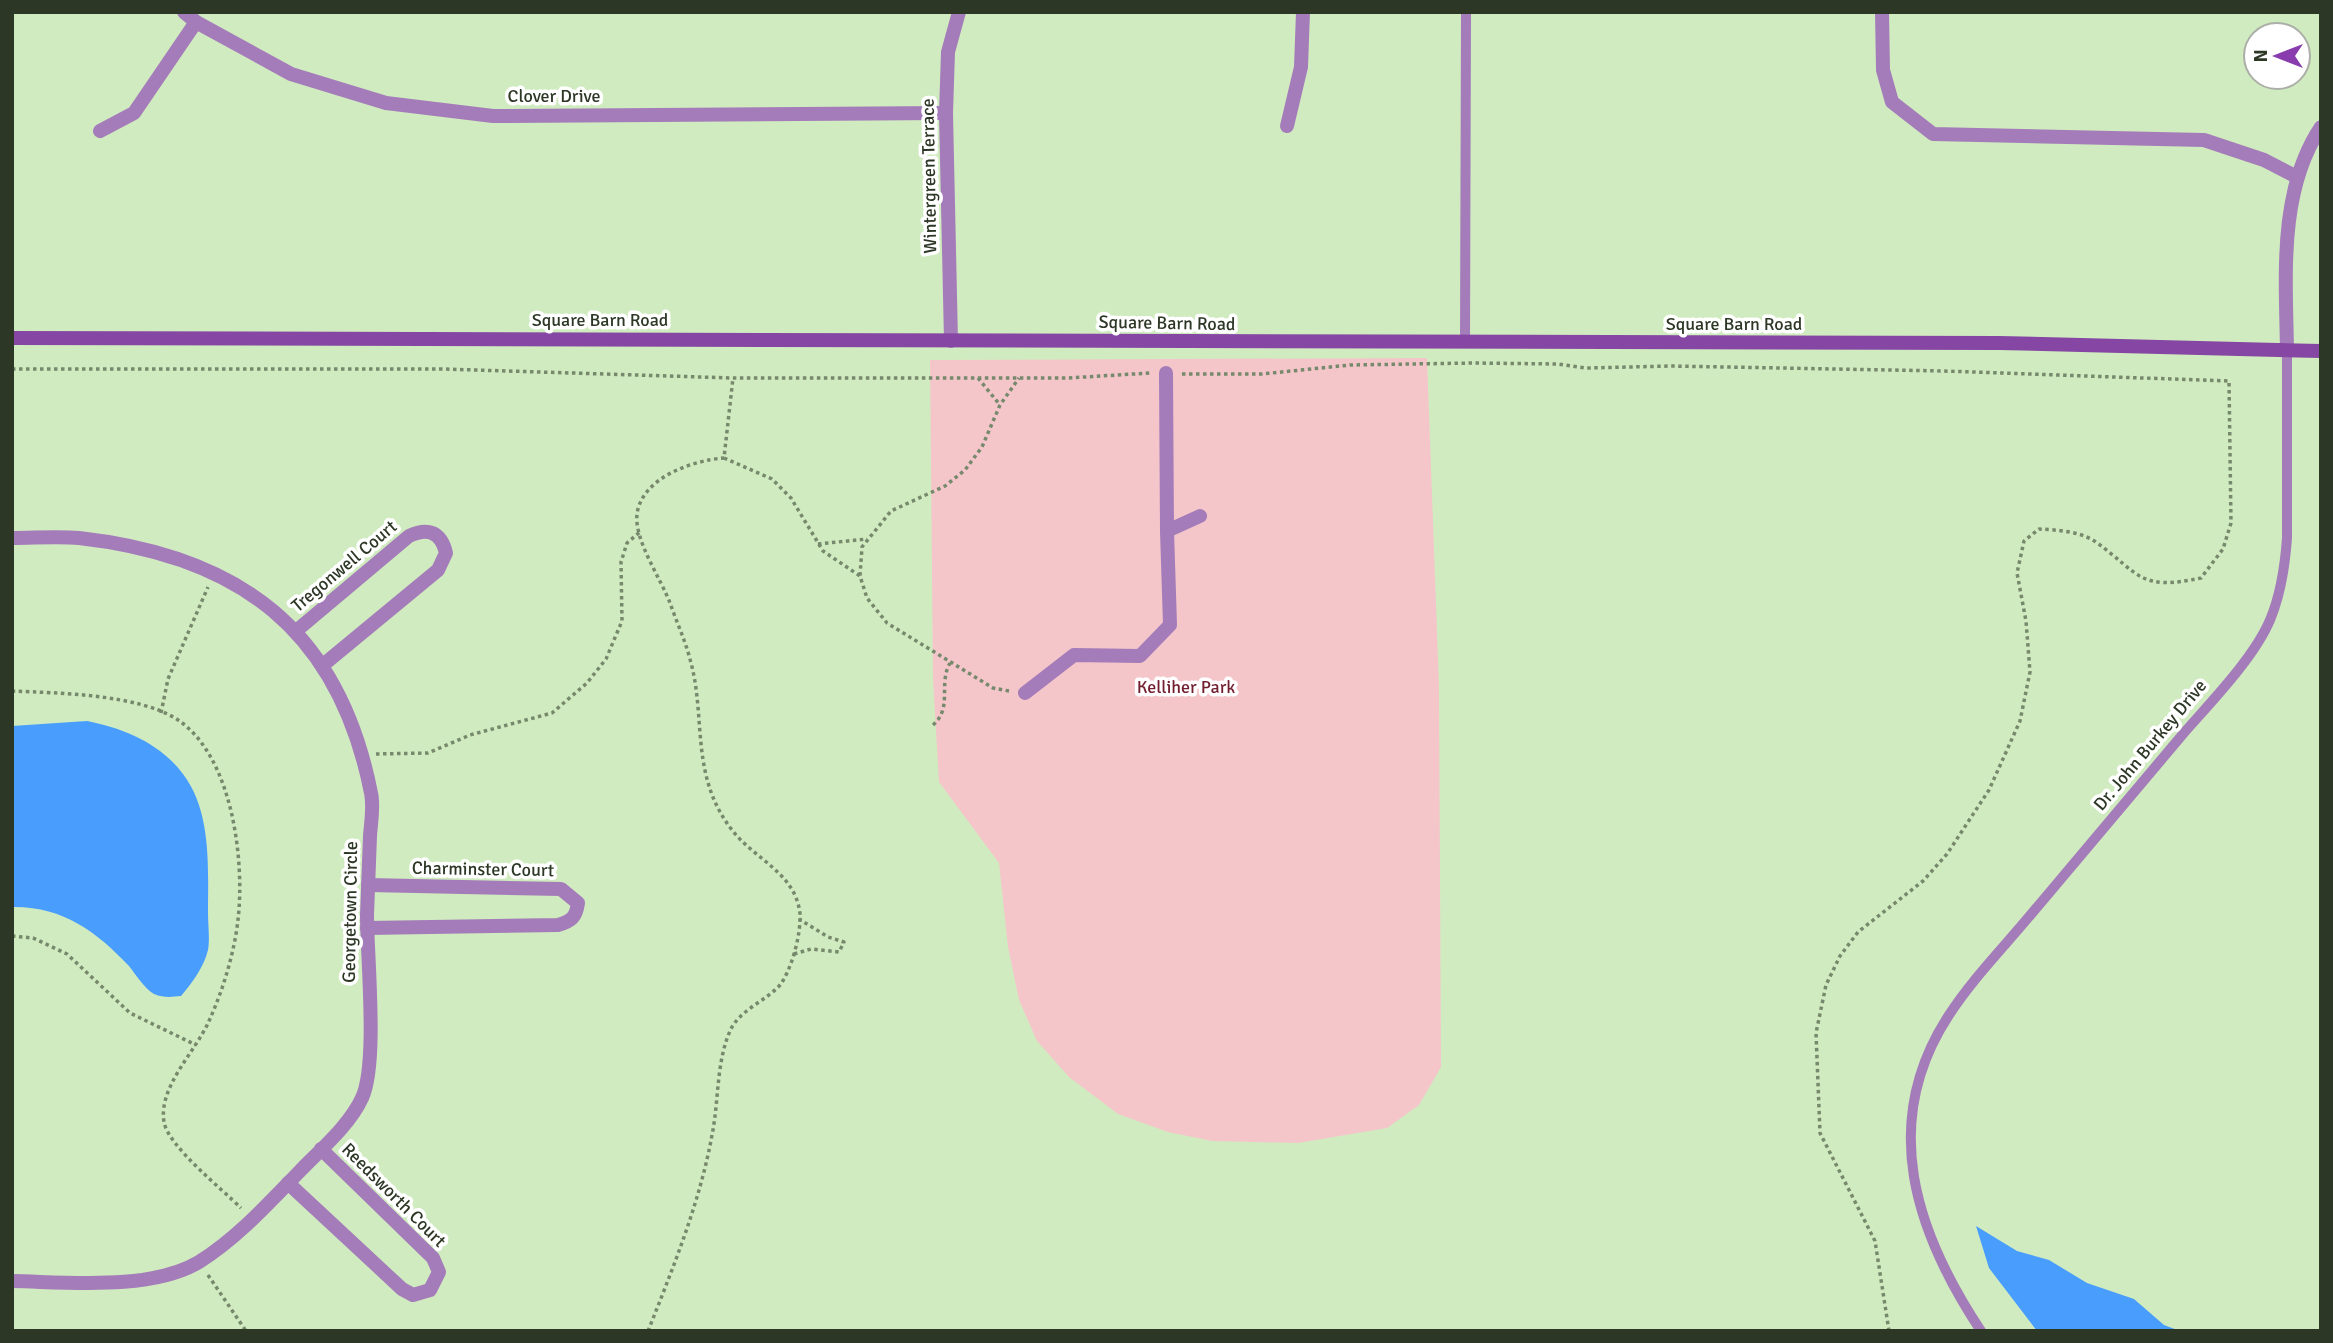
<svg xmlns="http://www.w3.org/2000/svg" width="2333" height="1343" font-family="Signika,sans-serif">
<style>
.green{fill:#f4c6ca}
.water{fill:#499efd}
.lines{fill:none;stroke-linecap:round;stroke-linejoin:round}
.path{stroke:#77896c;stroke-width:3.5;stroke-dasharray:3.5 3.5;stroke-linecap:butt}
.lane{stroke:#a47cba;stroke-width:10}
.street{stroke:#a47cba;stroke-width:14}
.secondary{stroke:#8547a3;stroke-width:14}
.labels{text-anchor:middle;stroke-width:7;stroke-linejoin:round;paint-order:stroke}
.street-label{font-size:18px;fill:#2d3726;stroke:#fff}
.park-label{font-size:18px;fill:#711e2f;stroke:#fff}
</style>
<rect width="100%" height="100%" fill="#d1ebc0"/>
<path class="green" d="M1427 358 1439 687 1441 1067 1419 1105 1387 1128 1298 1143 1212 1141 1168 1132 1118 1114 1069 1077 1037 1041 1019 1000 1008 947 999 863 939 782 933 680 930 360Z"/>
<g class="water">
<path d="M87 721C123 728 160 743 183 774 212 812 208 868 208 913 208 924 210 939 208 950 204 967 192 983 181 996 171 997 164 998 154 994 145 989 136 975 129 966 96 931 62 906 12 907V726Z"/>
<path d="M1976 1226 2017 1251 2049 1260 2087 1283 2134 1299 2164 1325 2180 1331H2037L1989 1268Z"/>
</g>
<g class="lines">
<g class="path">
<path d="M12 369H443L733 378H1068L1150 373"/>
<path d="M1182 374H1262L1350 365 1473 363 1558 364 1586 368 1671 366 1944 371 2229 381 2231 523 2223 549 2201 578C2139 591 2141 575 2096 542 2080 531 2057 530 2039 529L2024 541 2017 573 2026 621 2030 672 2020 721 1989 790 1947 854 1923 881 1858 932 1840 956 1826 985 1816 1033 1820 1133 1875 1241 1889 1331"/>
<path d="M978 378 1000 405"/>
<path d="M724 458 772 479 791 498 823 551 860 576"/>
<path d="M818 544 867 539"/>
<path d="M12 691C58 693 139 694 178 720 232 756 245 859 238 920 234 954 223 990 209 1021 196 1051 158 1087 164 1122 168 1146 222 1189 241 1208"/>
<path d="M1009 691 993 688 887 623 867 598 860 576 862 547 891 511 945 486 965 470 982 447 1000 405 1019 378"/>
<path d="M161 713 168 679 208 587"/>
<path d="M933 725C953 708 938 684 950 663"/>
<path d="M376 754 428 753 470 735 552 713 587 683 606 659 622 621 621 562 627 543 641 531"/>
<path d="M12 936 33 938 67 954 130 1013 196 1045"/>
<path d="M794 954 811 949 839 952 844 942 828 937 799 919"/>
<path d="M208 1275 246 1331"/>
<path d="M648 1331C673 1268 700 1202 712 1135 719 1101 716 1063 730 1031 739 1010 766 1001 780 985 792 969 801 934 800 914 796 873 754 859 732 830 690 776 706 719 691 663 686 642 677 623 670 603 661 579 634 540 637 514 642 477 694 460 724 458L733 378"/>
</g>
<g class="lane">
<path d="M1465 343 1466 12"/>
<path d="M1981 1331C1916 1233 1878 1123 1949 1015 1973 978 2005 946 2033 912 2083 853 2133 793 2183 734 2210 703 2254 658 2270 620 2281 594 2285 566 2287 538V351"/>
</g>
<g class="street">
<path d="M184 12 196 22 291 74 386 103 493 116 946 113"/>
<path d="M1882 12 1883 70 1892 102 1933 134 2204 140 2264 160 2295 176"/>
<path d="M1287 126 1301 67 1303 12"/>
<path d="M100 131 134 113 196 22"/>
<path d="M951 341 946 113 948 52 959 12"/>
<path d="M2287 351C2286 277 2278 191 2321 127"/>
<path d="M1166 373 1167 531"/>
<path d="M12 538C34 538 58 536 79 538 240 556 339 630 371 793 374 806 371 822 370 836 369 862 368 889 367 915 367 957 378 1064 362 1098 349 1126 320 1150 299 1172 268 1204 236 1239 199 1262 151 1291 67 1282 12 1281"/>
<path d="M296 631 409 536C428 527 441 532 446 553L438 570 323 665"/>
<path d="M1025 693 1074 655 1140 656 1170 625 1167 531 1200 516"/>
<path d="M367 928 558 925C572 921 576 917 578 903L561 889 368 885"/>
<path d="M288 1183 402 1289 413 1295 430 1290 439 1272 433 1258 321 1149"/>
</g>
<path class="secondary" d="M12 338 1999 343 2321 351"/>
</g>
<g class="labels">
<g class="street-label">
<text x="554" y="102">Clover Drive</text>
<text transform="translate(929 176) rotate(-91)" y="6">Wintergreen Terrace</text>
<text x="600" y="326">Square Barn Road</text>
<text transform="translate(1167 323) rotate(1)" y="6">Square Barn Road</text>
<text x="1734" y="330">Square Barn Road</text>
<text transform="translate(344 566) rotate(-40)" y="6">Tregonwell Court</text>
<text transform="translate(2150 745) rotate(-50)" y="6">Dr. John Burkey Drive</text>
<text transform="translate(483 869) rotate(1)" y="6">Charminster Court</text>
<text transform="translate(350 912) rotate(-89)" y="6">Georgetown Circle</text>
<text transform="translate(394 1195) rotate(45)" y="6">Reedsworth Court</text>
</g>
<g class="park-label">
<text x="1186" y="693">Kelliher Park</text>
</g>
</g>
<rect width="2333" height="1343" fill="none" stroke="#2d3726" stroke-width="28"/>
<g transform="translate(2277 56) rotate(270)"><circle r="33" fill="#ffffff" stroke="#abafa8" stroke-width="2"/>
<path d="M0-5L12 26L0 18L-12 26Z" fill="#893cad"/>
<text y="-10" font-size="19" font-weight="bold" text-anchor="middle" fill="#2d3726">N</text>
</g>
</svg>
